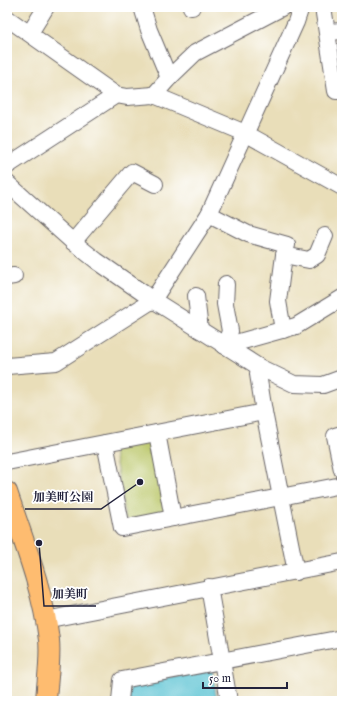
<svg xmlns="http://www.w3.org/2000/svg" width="349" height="708" font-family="'IM FELL English','Noto Serif JP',serif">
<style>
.green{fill:#bac668;stroke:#6e7452}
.water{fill:#56c1d1;stroke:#3c7286}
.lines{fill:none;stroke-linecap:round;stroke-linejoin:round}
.minor-casing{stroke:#686467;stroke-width:18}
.major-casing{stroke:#686467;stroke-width:22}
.minor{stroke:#fff;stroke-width:16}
.major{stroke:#febc70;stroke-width:20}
.leader{fill:none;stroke:#22223b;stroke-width:1.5}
.callout-dot{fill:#22223b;stroke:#fff;stroke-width:1.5}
.callout-label{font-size:12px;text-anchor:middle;font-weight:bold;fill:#22223b;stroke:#fff;stroke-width:3.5;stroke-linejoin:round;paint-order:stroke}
</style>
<rect width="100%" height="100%" fill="#fff"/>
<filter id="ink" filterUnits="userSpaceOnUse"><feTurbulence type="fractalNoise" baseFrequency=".025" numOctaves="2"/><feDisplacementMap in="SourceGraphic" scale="8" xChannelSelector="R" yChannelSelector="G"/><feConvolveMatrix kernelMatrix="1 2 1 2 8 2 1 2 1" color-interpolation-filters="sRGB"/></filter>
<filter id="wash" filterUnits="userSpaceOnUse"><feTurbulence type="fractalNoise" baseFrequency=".012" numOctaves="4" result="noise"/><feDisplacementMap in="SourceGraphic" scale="16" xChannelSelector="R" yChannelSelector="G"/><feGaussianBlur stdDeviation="0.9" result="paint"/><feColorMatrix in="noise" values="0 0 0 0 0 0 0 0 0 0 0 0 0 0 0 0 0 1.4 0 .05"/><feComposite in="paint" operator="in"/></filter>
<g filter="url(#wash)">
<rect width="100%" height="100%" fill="#e9deb9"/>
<path class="green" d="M155 438 169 513 131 520 125 518 113 446Z"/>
<path class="water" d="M212 669 217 701H128L130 689 132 684Z"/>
</g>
<g filter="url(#ink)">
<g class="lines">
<defs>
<g id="minor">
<path d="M142 7 149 30 169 78"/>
<path d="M191 7H192"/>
<path d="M323 7 336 91H342"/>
<path d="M7 18 116 95 127 97 154 95 245 133 342 187"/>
<path d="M328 32 342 31"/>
<path d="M30 33 46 7"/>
<path d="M154 95 169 78 195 53 283 7"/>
<path d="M7 166 116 95"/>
<path d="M7 183 73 242 97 261 153 300 259 367 294 384 323 385 342 378"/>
<path d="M209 214 248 234 287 245 284 255 278 301 283 330"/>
<path d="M73 242 132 172 155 184"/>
<path d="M284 255 309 260 317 255 325 236"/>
<path d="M7 277 14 276"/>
<path d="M196 296 200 330"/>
<path d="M225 346 296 326 342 298"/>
<path d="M225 346 230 331 225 304 226 284"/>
<path d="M7 366 56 362 153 300 209 214 296 22 301 7"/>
<path d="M259 367 258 374 264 412 296 572"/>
<path d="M157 433 173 518"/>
<path d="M342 434 335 436 342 470"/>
<path d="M105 443 122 528 342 485"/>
<path d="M7 462 264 412"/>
<path d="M209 587 229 701"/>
<path d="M45 620 342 562"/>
<path d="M120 701 122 680 342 638"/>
</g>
<path id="major" d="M7 492C23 540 43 589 49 640 51 659 47 681 46 701"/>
</defs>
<use href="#minor" class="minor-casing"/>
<use href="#major" class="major-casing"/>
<use href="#minor" class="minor"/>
<use href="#major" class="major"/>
</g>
</g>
<path class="leader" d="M140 482L101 509H25M39 543L44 606H96"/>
<g class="callout-dot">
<circle cx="140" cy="482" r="4"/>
<circle cx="39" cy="543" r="4"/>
</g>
<g class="callout-label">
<text x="63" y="501">加美町公園</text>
<text x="70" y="598">加美町</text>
</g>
<rect width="349" height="708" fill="none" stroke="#fff" stroke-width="24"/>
<path d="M203 682v6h84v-6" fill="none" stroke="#22223b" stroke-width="2"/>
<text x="209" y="682" font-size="12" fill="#22223b" stroke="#ffffff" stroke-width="3" paint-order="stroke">50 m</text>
</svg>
